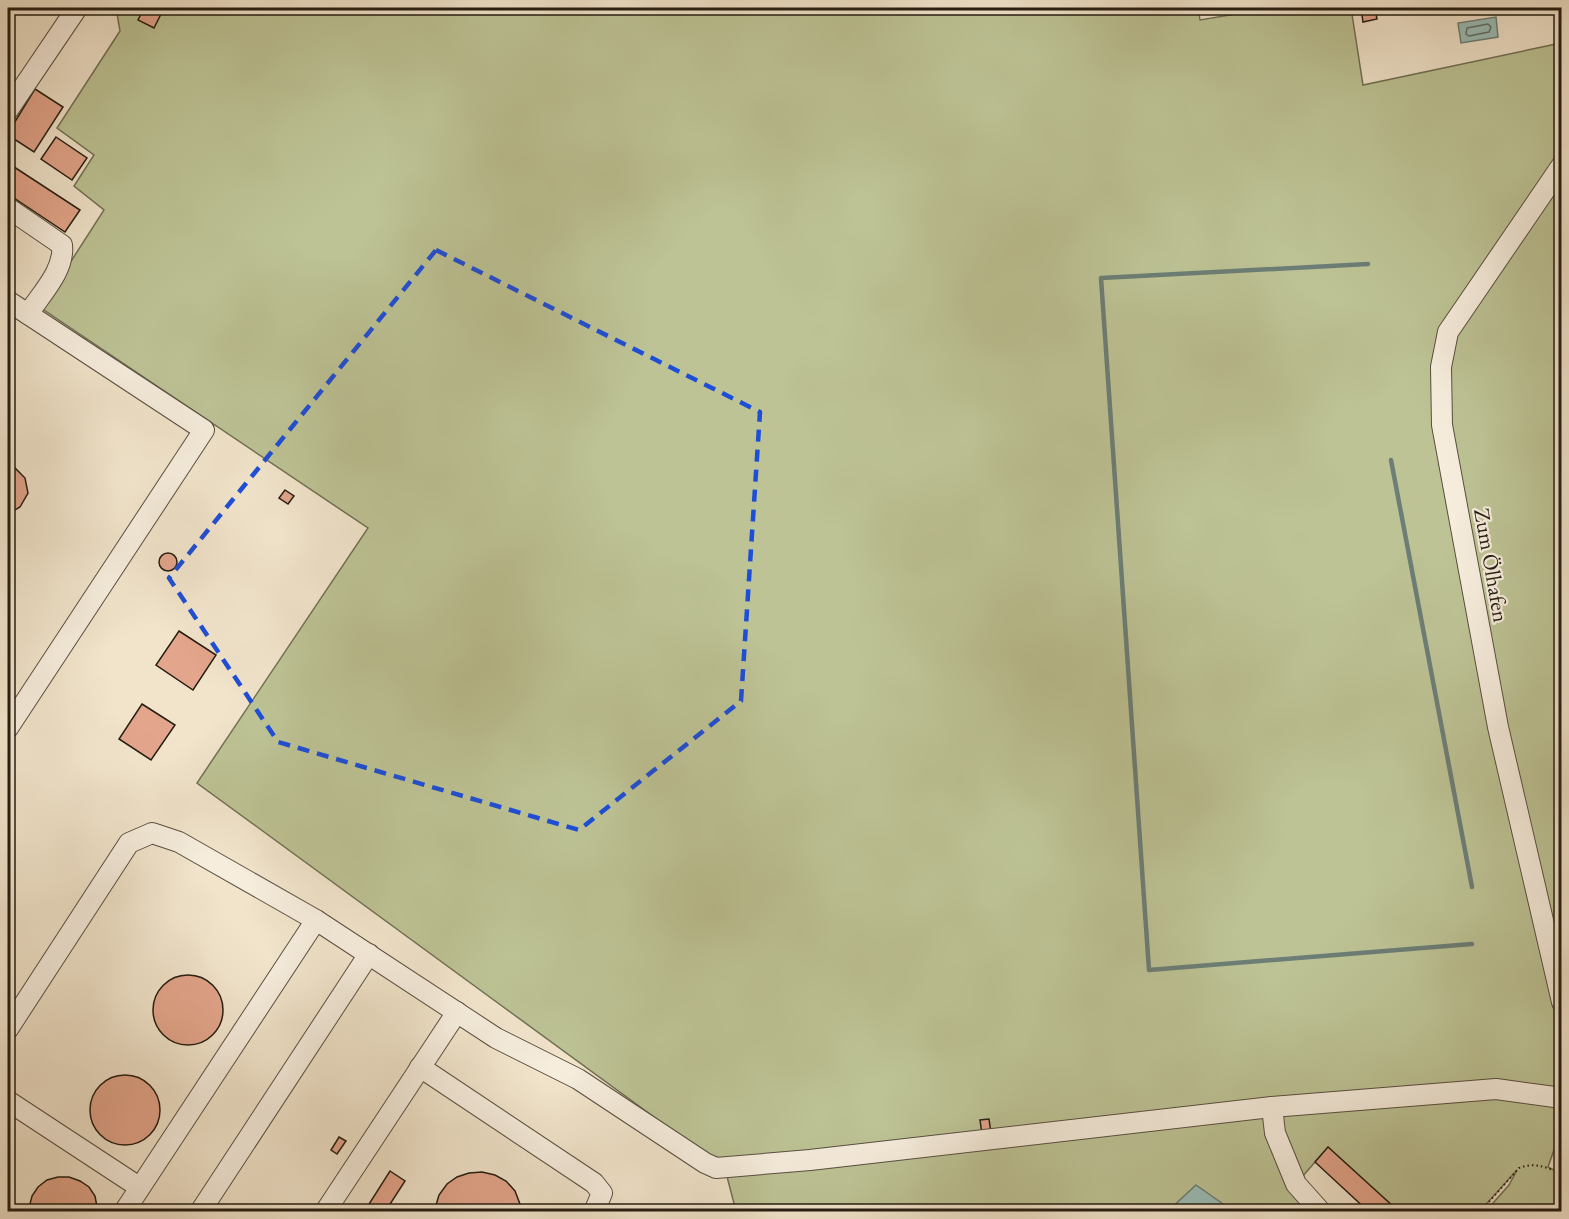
<svg xmlns="http://www.w3.org/2000/svg" width="1569" height="1219" font-family="'EB Garamond',serif">
<style>
.green{fill:#bdc395;stroke:#717054;stroke-width:1.5}
.water{fill:#9bbeb9;stroke:#6c7e76;stroke-width:1.5}
.lines{fill:none;stroke-linecap:round;stroke-linejoin:round}
.shore{stroke:#606e66;stroke-width:1.5}
.stream{stroke:#6c7e76;stroke-width:4.5}
.building{fill:#e3a58b;stroke:#251d12;stroke-width:1.5}
.minor-casing{stroke:#584f40;stroke-width:22}
.path{stroke:#251d12;stroke-width:2;stroke-dasharray:1.5 3;stroke-linecap:butt}
.minor{stroke:#f6eddd;stroke-width:20}
.marked{fill:none;stroke:#1d4ed8;stroke-width:4.5;stroke-dasharray:12 8;stroke-linejoin:round}
.labels{text-anchor:middle;stroke-width:4.5;stroke-linejoin:round;paint-order:stroke}
.street-label{font-size:22px;fill:#251d12;stroke:#f6eddd}
</style>
<rect width="100%" height="100%" fill="#f1e4cb"/>
<filter id="stains"><feTurbulence type="fractalNoise" baseFrequency=".00333" numOctaves="4"/><feColorMatrix values="0 0 0 0 .2 0 0 0 0 .09 0 0 0 0 .02 0 0 0 .5 -.17"/></filter>
<radialGradient id="worn" r=".72"><stop offset=".6" stop-color="#630" stop-opacity="0"/><stop offset="1" stop-color="#630" stop-opacity=".3"/></radialGradient>
<path class="green" d="M116 8H1198L1200 20 1272 8H1351L1363 85 1561 43 1562 1127 1548 1167 1561 1174V1211H1486L1509 1185 1517 1170 1480 1211H1401L1396 1207 1395 1208 1328 1147 1296 1184 1321 1211H736L725 1169 197 783 368 528 41 308 104 210 74 186 94 155 57 128 120 31Z"/>
<g class="water">
<path d="M1496 17 1498 37 1461 43 1458 23Z"/>
<path d="M1196 1185 1233 1211H1168Z"/>
</g>
<g class="lines">
<path class="shore" d="M1488 24 1491 27 1489 32 1469 36 1466 34 1467 28Z"/>
<g class="stream">
<path d="M1368 264 1101 278 1149 970 1472 944"/>
<path d="M1391 460 1472 887"/>
</g>
</g>
<g class="building">
<path d="M144 8H164L154 28 138 20Z"/>
<path d="M1361 8H1375L1377 19 1363 22Z"/>
<path d="M35 89 63 107 34 152 8 135V133Z"/>
<path d="M56 137 87 158 72 180 41 159Z"/>
<path d="M8 163 80 210 65 232 8 194Z"/>
<path d="M8 465 14 467 25 478 28 493 20 507 8 514Z"/>
<path d="M285 490 294 496 288 504 279 498Z"/>
<circle cx="168" cy="562" r="9"/>
<path d="M179 631 216 655 193 690 156 665Z"/>
<path d="M142 704 175 725 151 760 119 739Z"/>
<circle cx="188" cy="1010" r="35"/>
<circle cx="125" cy="1110" r="35"/>
<path d="M989 1119 991 1133 982 1134 980 1120Z"/>
<path d="M339 1137 346 1141 337 1154 331 1150Z"/>
<path d="M1328 1147 1395 1208 1396 1207 1401 1212H1369L1315 1162Z"/>
<path d="M390 1171 405 1181 385 1212H364Z"/>
<path d="M482 1172 495 1175 506 1181 515 1191 523 1212H434L439 1195 447 1184 457 1177 469 1173Z"/>
<path d="M58 1177H69L80 1181 89 1187 95 1196 98 1212H28L32 1196 38 1187 47 1180Z"/>
</g>
<g class="lines">
<defs>
<g id="minor">
<path d="M8 110 77 8"/>
<path d="M1562 165 1448 332 1441 367 1442 425 1498 727 1562 1002"/>
<path d="M8 208 62 245C65 270 41 294 28 314"/>
<path d="M8 301 204 430 8 728"/>
<path d="M8 1029 129 843 152 833 179 842 316 920 496 1038 578 1079 705 1163 716 1168 810 1160 1272 1107 1496 1089 1562 1098"/>
<path d="M420 1067 594 1183 602 1193 594 1212"/>
<path d="M8 1101 139 1187"/>
<path d="M1272 1107 1275 1133 1296 1184 1321 1212"/>
<path d="M124 1212 316 920"/>
<path d="M200 1212 369 954"/>
<path d="M325 1212 457 1012"/>
</g>
</defs>
<use href="#minor" class="minor-casing"/>
<path class="path" d="M1480 1212 1519 1168C1535 1162 1546 1167 1562 1174"/>
<use href="#minor" class="minor"/>
</g>
<path class="marked" d="M436 250 760 412 741 701 579 830 278 742 169 578Z"/>
<g class="labels">
<g class="street-label">
<text transform="translate(1492 565) rotate(80)" y="8">Zum Ölhafen</text>
</g>
</g>
<rect width="1569" height="1219" fill="none" stroke="#f1e4cb" stroke-width="30"/>
<rect x="9" y="9" width="1551" height="1201" fill="none" stroke="#251d12" stroke-width="3"/>
<rect x="15" y="15" width="1539" height="1189" fill="none" stroke="#251d12" stroke-width="1.5"/>
<rect width="100%" height="100%" filter="url(#stains)"/>
<rect width="100%" height="100%" fill="url(#worn)"/>
</svg>
